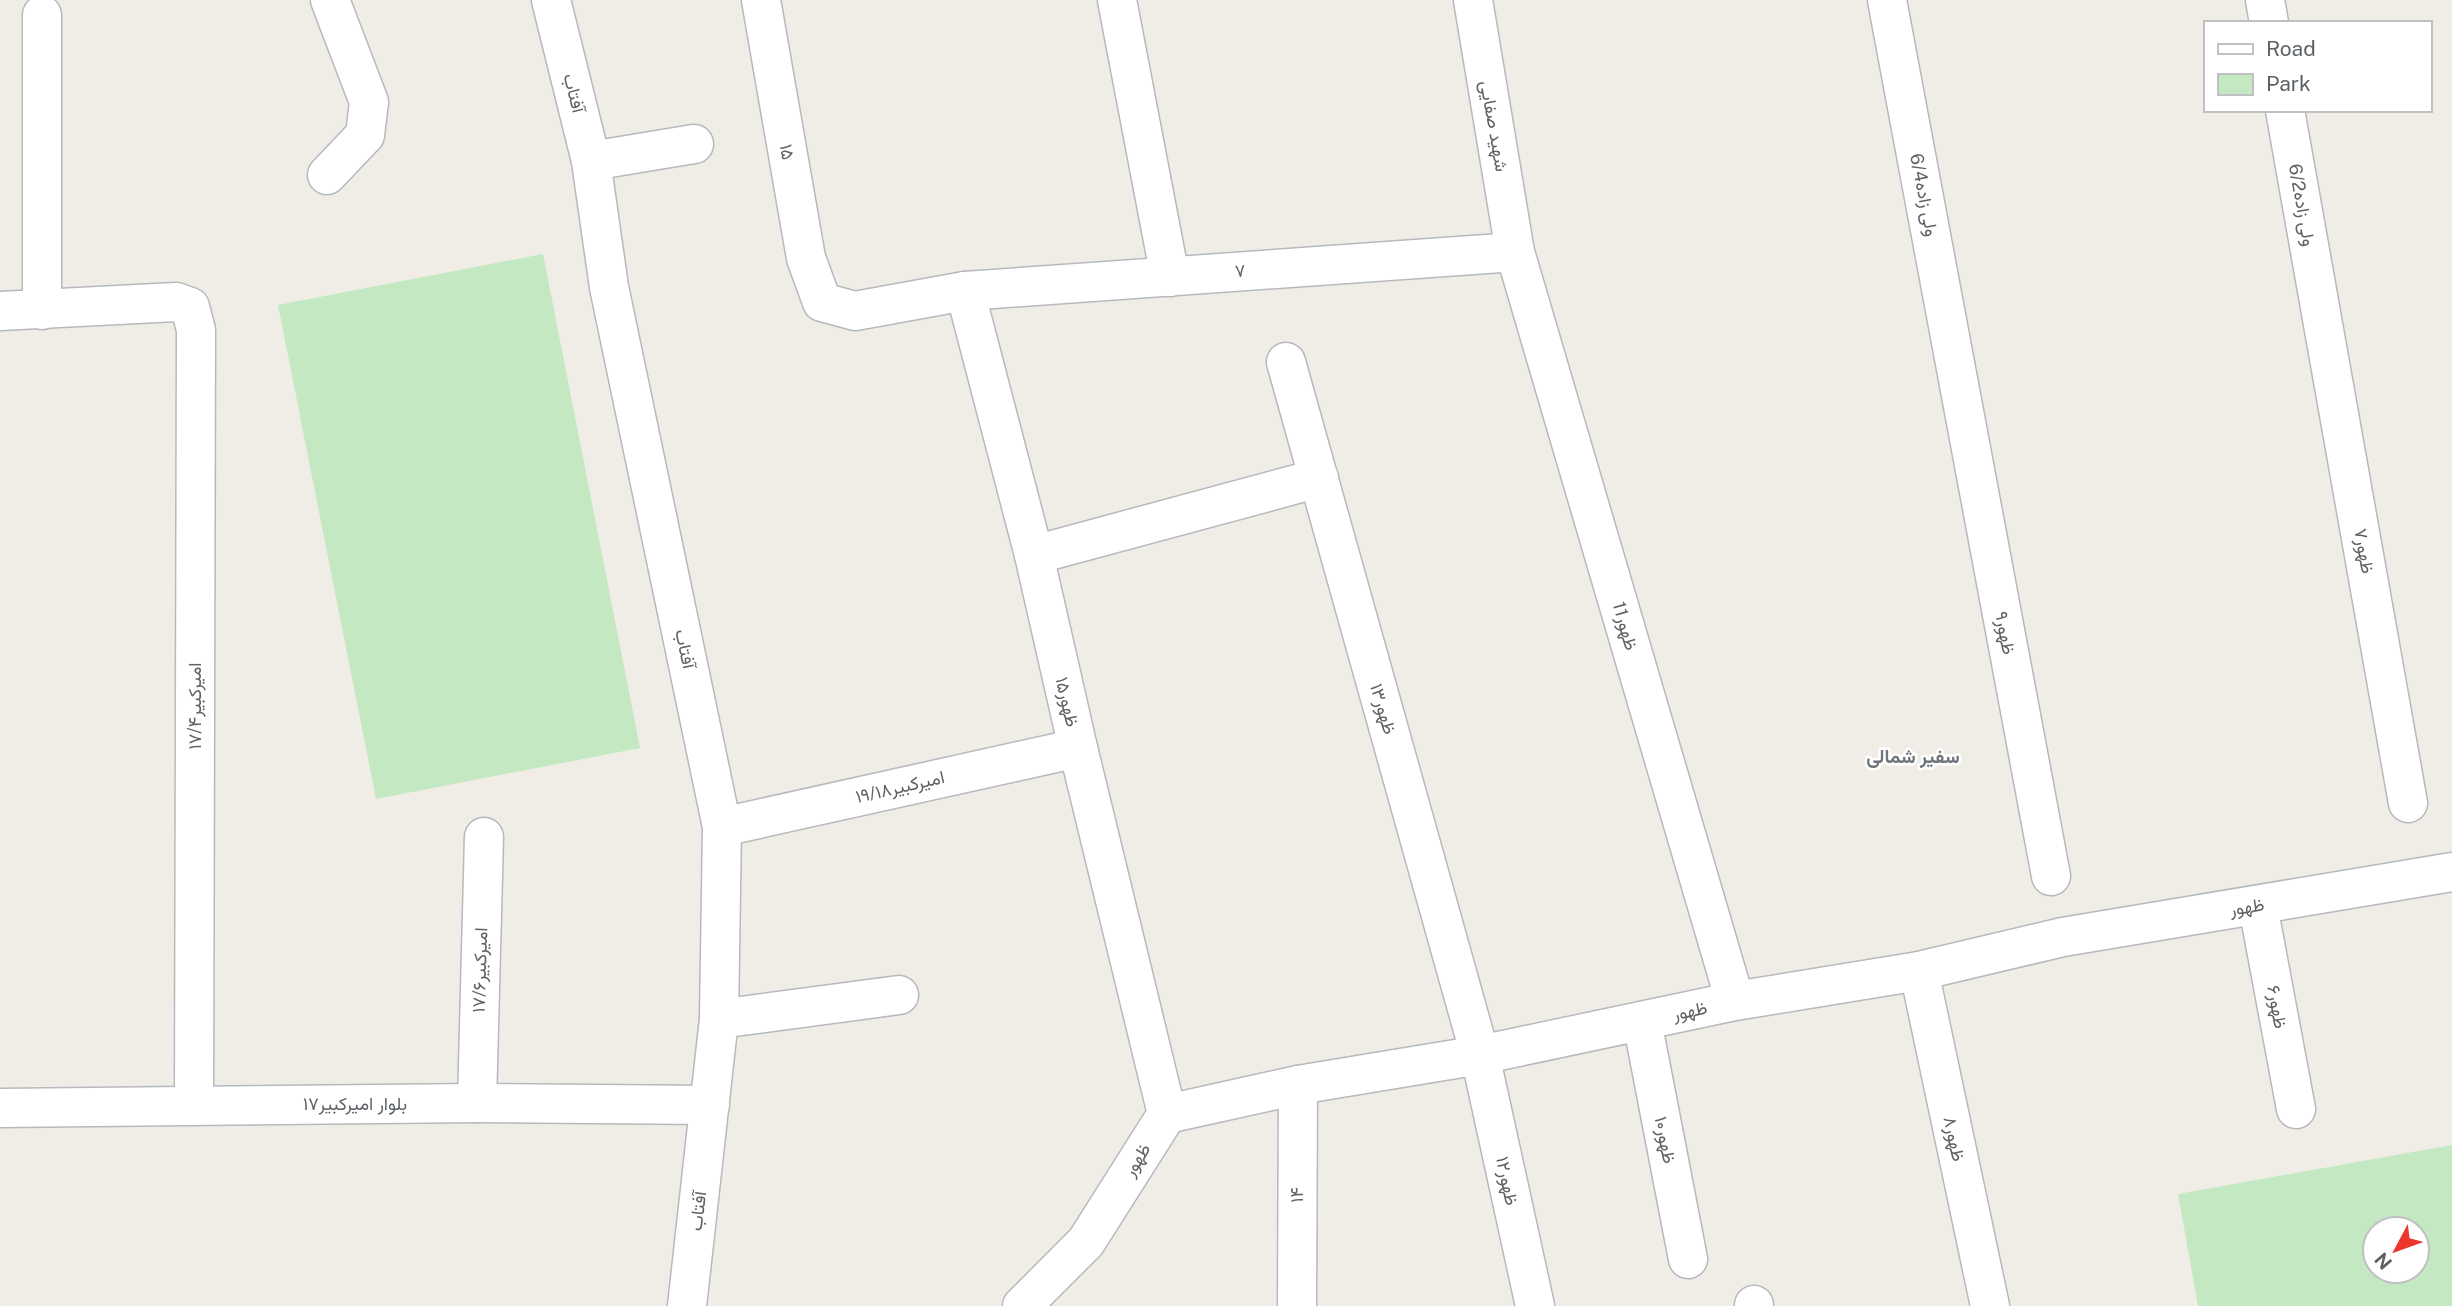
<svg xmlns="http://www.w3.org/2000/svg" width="2452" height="1306" font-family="'Public Sans',Vazirmatn,sans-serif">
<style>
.green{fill:#c3e8c2;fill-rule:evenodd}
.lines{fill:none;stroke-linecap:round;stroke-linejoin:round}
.minor-casing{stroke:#b6b9bd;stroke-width:41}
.minor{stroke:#fff;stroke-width:38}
.labels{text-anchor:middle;stroke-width:5;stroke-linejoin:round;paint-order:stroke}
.street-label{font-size:18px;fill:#5d6266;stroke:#fff}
.neighbourhood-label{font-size:19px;font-weight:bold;fill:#6e7479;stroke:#fff}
</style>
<rect width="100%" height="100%" fill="#f0ede6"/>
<g class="green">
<path d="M543 254 640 748 376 799 278 305Z"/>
<path d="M2452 1145V1306H2198L2178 1194ZM2375 1229H2417V1271H2375Z"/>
</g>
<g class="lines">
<defs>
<g id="minor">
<path d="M551 0 591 161 609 287 722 827 719 1019 687 1306"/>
<path d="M761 0 806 258 822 302 855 311 965 291 1515 252"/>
<path d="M1117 0 1170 277"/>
<path d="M1473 0 1515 252 1735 1001"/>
<path d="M1887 0 2051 876"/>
<path d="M2265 0 2269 23"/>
<path d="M2285 110 2408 803"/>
<path d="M591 161 694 144"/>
<path d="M327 175 365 135 369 102 330 0"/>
<path d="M965 291 1034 555 1078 748 1167 1114"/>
<path d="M42 310V15"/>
<path d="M0 311 176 302 190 307 196 330 194 1105"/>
<path d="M1286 362 1480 1055 1535 1306"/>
<path d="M1034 555 1319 478"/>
<path d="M722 827 1078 748"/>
<path d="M2258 906 2296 1109"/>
<path d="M1919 971 1990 1306"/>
<path d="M719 1019 899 995"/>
<path d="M1642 1021 1688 1259"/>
<path d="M477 1103 484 837"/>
<path d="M0 1108 477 1103 710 1105"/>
<path d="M1754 1305V1306"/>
<path d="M1022 1306 1086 1242 1167 1114 1298 1085 1480 1055 1735 1001 1919 971 2063 937 2452 872"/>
<path d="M1297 1306 1298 1085"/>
</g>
</defs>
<use href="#minor" class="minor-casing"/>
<use href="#minor" class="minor"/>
</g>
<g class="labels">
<g class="street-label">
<text transform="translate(574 93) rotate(76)" y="6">آفتاب</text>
<text transform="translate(1494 126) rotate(80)" y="6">شهید صفایی</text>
<text transform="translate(787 152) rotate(80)" y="6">۱۵</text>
<text transform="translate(1924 195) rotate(79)" y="6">6/4ولی زاده</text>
<text transform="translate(2302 205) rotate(80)" y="6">6/2ولی زاده</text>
<text transform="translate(1240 271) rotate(-4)" y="6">۷</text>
<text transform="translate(2364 551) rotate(80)" y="6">ظهور۷</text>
<text transform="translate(1625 626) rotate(74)" y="6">11ظهور</text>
<text transform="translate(2005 633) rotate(79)" y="6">ظهور۹</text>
<text transform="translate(685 649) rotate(78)" y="6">آفتاب</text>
<text transform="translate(1067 702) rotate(77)" y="6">ظهور۱۵</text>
<text transform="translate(195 706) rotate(-90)" y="6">امیرکبیر۱۷/۴</text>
<text transform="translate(1383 709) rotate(74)" y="6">ظهور۱۳</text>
<text transform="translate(900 787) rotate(-13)" y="6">امیرکبیر۱۹/۱۸</text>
<text transform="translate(2247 907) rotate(-9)" y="6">ظهور</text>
<text transform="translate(480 970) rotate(-88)" y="6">امیرکبیر۱۷/۶</text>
<text transform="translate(2277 1007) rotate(80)" y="6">ظهور۶</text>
<text transform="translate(1690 1011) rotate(-12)" y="6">ظهور</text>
<text x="355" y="1110">بلوار امیرکبیر۱۷</text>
<text transform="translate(1954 1139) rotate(78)" y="6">ظهور۸</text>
<text transform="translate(1665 1140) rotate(79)" y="6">ظهور۱۰</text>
<text transform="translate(1137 1160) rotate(-58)" y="6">ظهور</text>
<text transform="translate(1507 1181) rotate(78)" y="6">ظهور۱۲</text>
<text transform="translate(1297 1195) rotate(-90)" y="6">۱۴</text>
<text transform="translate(698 1211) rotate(-83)" y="6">آفتاب</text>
</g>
<g class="neighbourhood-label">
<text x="1913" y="763">سفیر شمالی</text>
</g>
</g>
<rect x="2204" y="21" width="228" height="91" fill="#ffffff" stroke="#bec0c2" stroke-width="2"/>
<rect x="2218" y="44" width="35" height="10" fill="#ffffff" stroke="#bec0c2" stroke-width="2"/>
<text x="2266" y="56" font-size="21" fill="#5d6266">Road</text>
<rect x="2218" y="74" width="35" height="21" fill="#c3e8c2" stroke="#bec0c2" stroke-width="2"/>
<text x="2266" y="91" font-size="21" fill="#5d6266">Park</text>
<g transform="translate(2396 1250) rotate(229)"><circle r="33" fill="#ffffff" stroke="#bec0c2" stroke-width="2"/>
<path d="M0-5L12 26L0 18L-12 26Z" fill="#ed362e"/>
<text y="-10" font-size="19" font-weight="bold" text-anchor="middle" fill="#5d6266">N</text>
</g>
</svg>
